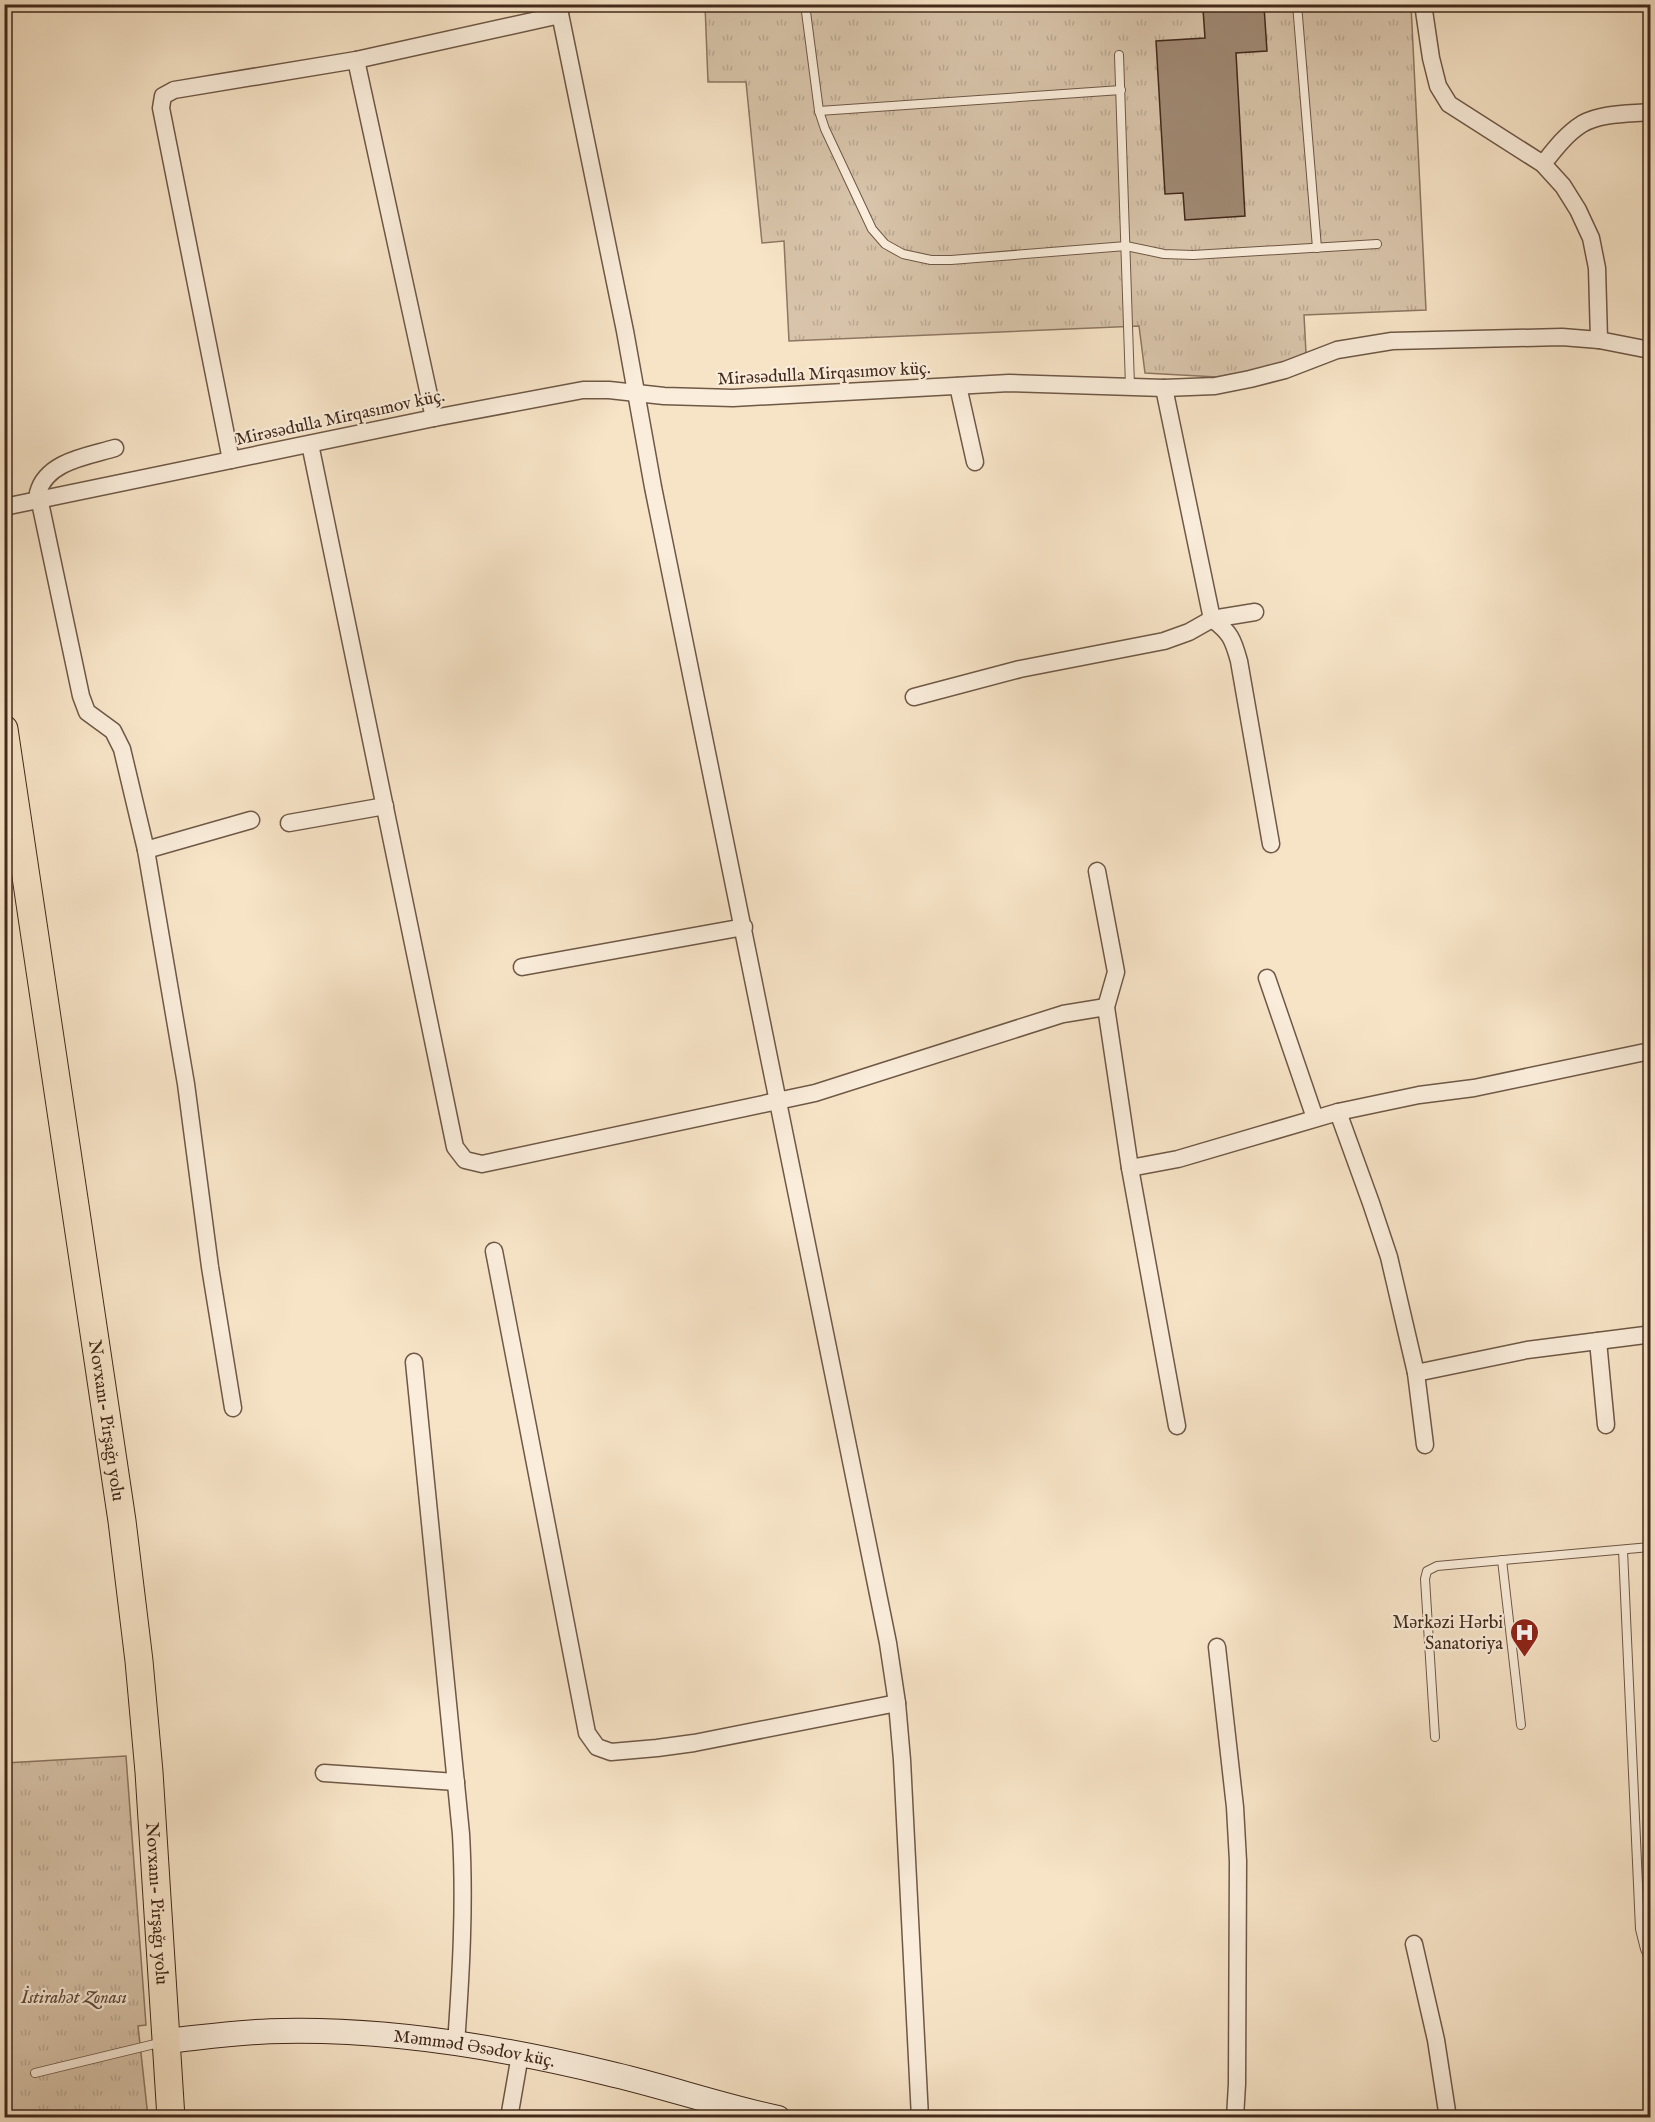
<svg xmlns="http://www.w3.org/2000/svg" width="1655" height="2122" font-family="'IM FELL English',serif">
<style>
.grass{fill:url(#grass-tufts);stroke:#8d7662;stroke-width:1.5}
.building{fill:#a08a74;stroke:#42291b;stroke-width:1.5}
.lines{fill:none;stroke-linecap:round;stroke-linejoin:round}
.lane-casing{stroke:#6f5846;stroke-width:10}
.street-casing{stroke:#6f5846;stroke-width:19}
.secondary-casing{stroke:#42291b;stroke-width:26}
.primary-casing{stroke:#42291b;stroke-width:29}
.lane{stroke:#faeddb;stroke-width:8}
.street{stroke:#faeddb;stroke-width:16}
.secondary{stroke:#faeddb;stroke-width:24}
.primary{stroke:#f7e4c7;stroke-width:27}
.labels{text-anchor:middle;stroke-width:4.5;stroke-linejoin:round;paint-order:stroke}
.street-label{font-size:18px;fill:#42291b;stroke:#faeddb}
.poi-label{font-size:18px;fill:#42291b;stroke:#faeddb;text-anchor:end}
.park-label{font-size:18px;font-style:italic;fill:#604838;stroke:#faeddb}
</style>
<defs>
<pattern id="grass-tufts" width="24" height="20" patternUnits="userSpaceOnUse" patternTransform="scale(1.5)"><rect width="24" height="20" fill="#d8c4aa"/><path d="M3 7l-1-3M5 7V3M7 7l1-3M15 17l-1-3M17 17v-4M19 17l1-3" fill="none" stroke="#bba892"/></pattern>
</defs>
<rect width="100%" height="100%" fill="#f7e4c7"/>
<filter id="stains"><feTurbulence type="fractalNoise" baseFrequency=".00333" numOctaves="4"/><feColorMatrix values="0 0 0 0 .2 0 0 0 0 .09 0 0 0 0 .02 0 0 0 .5 -.17"/></filter>
<radialGradient id="worn" r=".72"><stop offset=".6" stop-color="#630" stop-opacity="0"/><stop offset="1" stop-color="#630" stop-opacity=".3"/></radialGradient>
<g class="grass">
<path d="M705 5H1411L1426 310 1304 315 1306 353 1286 364 1217 377 1145 373 1139 326 789 341 784 241 762 243 746 82H708Z"/>
<path d="M126 1756 146 2025 138 2026 148 2117 5 2118V1763Z"/>
</g>
<path class="building" d="M1264 6 1267 51 1236 53 1245 216 1185 220 1183 193 1165 194 1156 41 1205 38 1203 9Z"/>
<g class="lines">
<defs>
<g id="lane">
<path d="M805 4 819 111 825 129 872 229 885 244 903 254 931 260H951L1126 246 1164 254 1193 255 1377 244"/>
<path d="M1297 4 1317 248"/>
<path d="M1119 55 1130 386"/>
<path d="M819 111 1121 90"/>
<path d="M1623 1550 1640 1929 1645 1949 1650 1960"/>
<path d="M1502 1560 1521 1725"/>
<path d="M1435 1737 1425 1579 1427 1571 1437 1566 1650 1547"/>
<path d="M35 2073 163 2042"/>
</g>
<g id="street">
<path d="M558 4 625 331 653 487 888 1643 897 1703 902 1760 920 2118"/>
<path d="M1423 4 1431 58 1438 86 1449 104 1543 164 1563 186 1578 210 1591 238 1597 268 1599 340"/>
<path d="M356 60 434 418"/>
<path d="M1543 164C1554 150 1566 134 1582 124 1601 113 1629 114 1650 112"/>
<path d="M958 386 975 462"/>
<path d="M1164 388 1212 619C1230 632 1233 639 1239 661L1271 844"/>
<path d="M310 444 455 1147 465 1160 482 1164 815 1093 1063 1014 1106 1007"/>
<path d="M115 448C89 456 46 461 38 493L81 696 87 712 113 731 122 749 146 850 186 1084 210 1267 233 1408"/>
<path d="M231 460 161 108 163 96 174 90 356 60 560 15"/>
<path d="M4 507 434 418 583 390H609L664 396 733 398 1009 383 1164 388 1215 386 1250 379 1285 370 1337 350 1392 341 1562 337 1599 340 1650 350"/>
<path d="M914 697 1020 669 1164 641 1189 632 1212 619 1255 612"/>
<path d="M289 823 385 806"/>
<path d="M146 850 251 820"/>
<path d="M1097 871 1116 972 1106 1007 1130 1168 1177 1426"/>
<path d="M522 967 744 927"/>
<path d="M1267 978 1315 1118"/>
<path d="M1338 1112 1371 1203 1389 1257 1416 1373 1527 1350 1645 1335"/>
<path d="M1130 1168 1178 1159 1338 1112 1419 1095 1474 1088 1650 1051"/>
<path d="M494 1251 587 1733 597 1747 611 1752 657 1748 694 1743 897 1703"/>
<path d="M1598 1341 1606 1425"/>
<path d="M414 1362 461 1834C465 1904 461 1974 456 2044"/>
<path d="M1416 1373 1425 1445"/>
<path d="M1217 1647 1235 1807 1238 1861 1237 2084 1235 2118"/>
<path d="M324 1773 456 1782"/>
<path d="M1414 1944 1436 2040 1448 2118"/>
<path d="M509 2118 520 2055"/>
</g>
<g id="secondary">
<path id="s1" d="M166 2041C205 2037 244 2031 283 2031 390 2029 504 2048 607 2073 664 2086 721 2106 778 2118"/>
</g>
<g id="primary">
<path id="s2" d="M4 729 122 1521 139 1661 149 1772 171 2118"/>
</g>
</defs>
<use href="#lane" class="lane-casing"/>
<use href="#street" class="street-casing"/>
<use href="#secondary" class="secondary-casing"/>
<use href="#primary" class="primary-casing"/>
<use href="#lane" class="lane"/>
<use href="#street" class="street"/>
<use href="#secondary" class="secondary"/>
<use href="#primary" class="primary"/>
</g>
<defs>
<symbol id="hospital-pin" viewBox="-11 -11 22 30"><path d="M0 17L-7.5 6A9.5 9.5 0 1 1 7.5 6Z" fill="#8f2418" stroke="#faeddb"/><path d="M-5-5h3v3.5h4V-5h3V5h-3V1.5h-4V5h-3Z" fill="#fff"/></symbol>
</defs>
<g fill-rule="evenodd">
<use href="#hospital-pin" x="1508" y="1616" width="33" height="45"/>
</g>
<g class="labels">
<g class="street-label">
<text transform="translate(824 373) rotate(-3)" y="6">Mirəsədulla Mirqasımov küç.</text>
<text transform="translate(340 417) rotate(-12)" y="6">Mirəsədulla Mirqasımov küç.</text>
<text dy="6" stroke="none"><textPath href="#s2" startOffset="699">Novxanı- Pirşağı yolu</textPath></text>
<text dy="6" stroke="none"><textPath href="#s2" startOffset="1185">Novxanı- Pirşağı yolu</textPath></text>
<text dy="6" stroke="none"><textPath href="#s1" startOffset="310">Məmməd Əsədov küç.</textPath></text>
</g>
<g class="poi-label">
<text x="1503" y="1628">Mərkəzi Hərbi<tspan x="1503" dy="21">Sanatoriya</tspan></text>
</g>
<g class="park-label">
<text x="74" y="2003">İstirahət Zonası</text>
</g>
</g>
<rect width="1655" height="2122" fill="none" stroke="#f7e4c7" stroke-width="24"/>
<rect x="6" y="6" width="1643" height="2110" fill="none" stroke="#42291b" stroke-width="3"/>
<rect x="12" y="12" width="1631" height="2098" fill="none" stroke="#42291b" stroke-width="1.5"/>
<rect width="100%" height="100%" filter="url(#stains)"/>
<rect width="100%" height="100%" fill="url(#worn)"/>
</svg>
